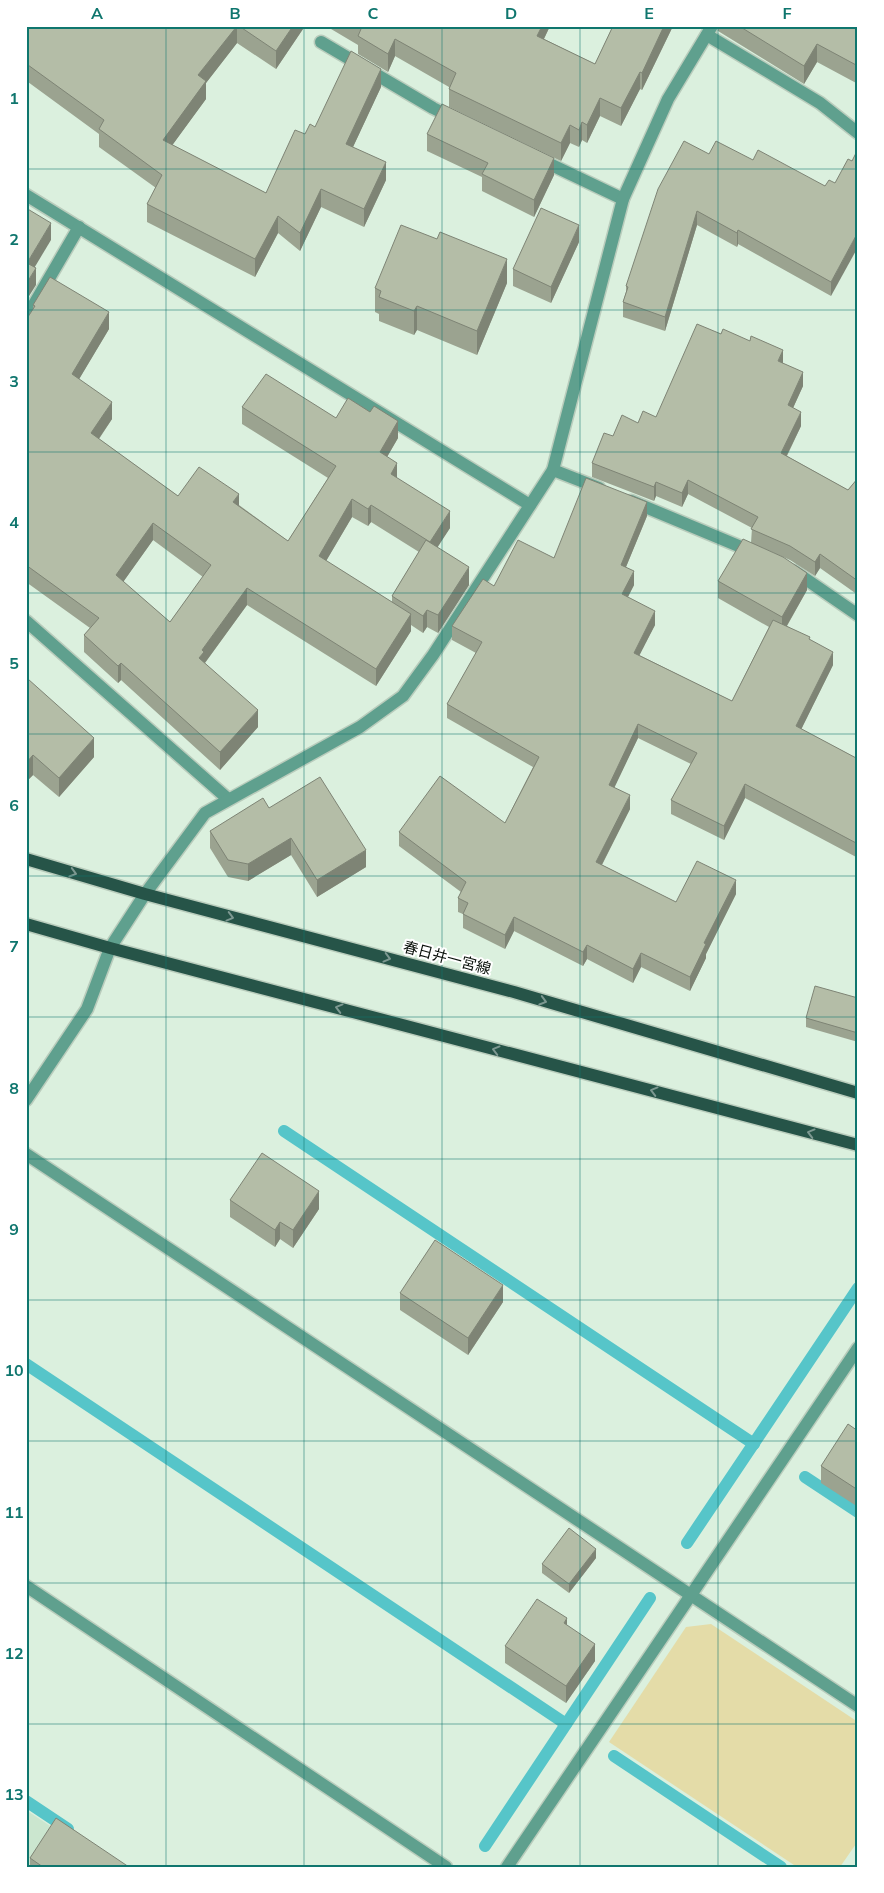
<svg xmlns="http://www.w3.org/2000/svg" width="884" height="1893" font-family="Mulish,'Noto Sans JP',sans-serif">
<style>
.built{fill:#cbe6cf}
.green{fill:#e4dca8}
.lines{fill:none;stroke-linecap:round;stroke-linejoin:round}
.stream{stroke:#56c5c9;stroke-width:12}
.lane-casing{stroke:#b9ccbc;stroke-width:15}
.street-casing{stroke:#b9ccbc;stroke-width:15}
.primary-casing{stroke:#b9ccbc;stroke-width:15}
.lane{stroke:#5fa08e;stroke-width:12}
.street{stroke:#5fa08e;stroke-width:12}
.primary{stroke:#265448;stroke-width:12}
.wall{fill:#9ba390;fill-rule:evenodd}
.shaded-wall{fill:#7e8475}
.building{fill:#b4bda7;stroke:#7e8475;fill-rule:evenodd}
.oneway{stroke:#7d9891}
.grid{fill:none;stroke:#0f766e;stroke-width:1;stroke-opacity:0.55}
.labels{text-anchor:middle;stroke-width:4;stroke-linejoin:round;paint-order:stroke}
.street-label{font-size:15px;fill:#09100a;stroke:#fff}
.neatline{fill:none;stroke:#0f766e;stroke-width:2}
.grid-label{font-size:16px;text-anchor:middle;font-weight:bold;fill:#0f766e}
</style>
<rect width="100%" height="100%" fill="#dbf0de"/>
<path class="built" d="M26 1810 112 1867H26Z"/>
<path class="green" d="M711 1624 858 1722V1841L840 1867H797L609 1742 686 1627Z"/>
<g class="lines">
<g class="stream">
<path d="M284 1131 754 1444"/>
<path d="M26 1364 566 1724"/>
<path d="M805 1477 858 1512"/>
<path d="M687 1543 858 1288"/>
<path d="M614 1756 781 1867"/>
<path d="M26 1801 68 1829"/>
<path d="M485 1846 650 1598"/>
</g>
<defs>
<g id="lane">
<path d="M707 35 820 103 858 133"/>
<path d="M321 42 433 108 453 118"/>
<path d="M539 159 623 199"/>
</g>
<g id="street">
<path d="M26 195 530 505"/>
<path d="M26 318 79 227"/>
<path d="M553 470 599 488"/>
<path d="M631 501 753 552"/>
<path d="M794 571 858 615"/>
<path d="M26 621 228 799"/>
<path d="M26 1100 87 1009 110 948 145 894 205 813 360 727 403 696 433 655 553 470 623 199 668 99 712 26"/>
<path d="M26 1154 858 1706"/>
<path d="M26 1586 446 1867"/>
<path d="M507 1867 858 1348"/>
</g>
<g id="primary">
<path d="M26 859 145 894 514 992 858 1093"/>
<path d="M26 924 110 948 858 1145"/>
</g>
</defs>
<use href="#lane" class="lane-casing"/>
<use href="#street" class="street-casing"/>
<use href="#primary" class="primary-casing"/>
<use href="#lane" class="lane"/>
<use href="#street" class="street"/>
<use href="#primary" class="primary"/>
</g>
<g class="wall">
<path d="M26 26H305L276 69 237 43 206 83V99L172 145 266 193 305 134 315 127 381 87 353 147 386 180 364 227 321 207 300 251 278 233 255 277 147 222V204L156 188 99 147V134L28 82 26 85Z"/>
<path d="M326 26H550L544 39 595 64 613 26H673L642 90 640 89 621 126 600 116 587 143 582 140 579 147 570 143 561 161 449 107V87L395 56 388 72 358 54V45Z"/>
<path d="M718 26H858V84L817 62 804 84 718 31Z"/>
<path d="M427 134 554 175 534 217 482 191V177L427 151Z"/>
<path d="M709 154 753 160 825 186 835 183 831 296 738 244 737 247 697 225 665 331 623 317V302L626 292V286Z"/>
<path d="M579 242 551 303 513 286V269Z"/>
<path d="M507 283 477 355 417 330 414 335 379 321V314L375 312V288Z"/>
<path d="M33 305 109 329 79 379 112 419 99 439 178 496 239 505 288 541 328 478 242 424V407L336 418 398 438 387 457 397 478 450 528 437 547 469 585 438 633 427 627 423 633 411 625V631L376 686 247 605 205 663 258 727 220 770 121 680 118 683 84 652V635L90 628 26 582V320L33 309ZM352 517 368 526 371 522 419 552 392 596V602L326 561ZM153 540 203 577 170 622 123 582Z"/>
<path d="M783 363 803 386 793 408 801 426 787 456 848 490 858 478V595L820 568 815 576 790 560 751 543 752 528 688 494 682 507 656 496 654 501 592 477V463L613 436 638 423 656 417Z"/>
<path d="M647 516 626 567 634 585 628 597 655 625 639 655 732 701 769 627 718 598V581L807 590 787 626 810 640 833 665 801 729 858 759V858L745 798 724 840 671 814V800L691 764 638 738 614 787 630 809 602 865 676 902 736 894 706 954V958L690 991 641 967 633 983 587 959 583 966 514 931 505 949 463 928V914L458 912V898L461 892 399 846V832L505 823 533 767 447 718V704L476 653 452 640V626L494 586 554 558Z"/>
<path d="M26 681 94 757 59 797 33 775 26 782Z"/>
<path d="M269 808 366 867 317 897 291 855 248 881 228 877 210 848V831Z"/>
<path d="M858 998V1042L806 1027V1018Z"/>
<path d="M230 1200 319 1209 293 1248 280 1239 275 1247 230 1217Z"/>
<path d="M400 1293 503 1302 468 1355 400 1310Z"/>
<path d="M858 1431V1507L821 1483V1466Z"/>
<path d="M596 1558 569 1593 542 1573V1564Z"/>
<path d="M567 1625 595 1661 566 1703 505 1663V1646Z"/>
<path d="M30 1858 129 1867H30Z"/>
</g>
<g class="shaded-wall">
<path d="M237 26V43L206 83V99L163 158V140L198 75Z"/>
<path d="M293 26H305L276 69V51Z"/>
<path d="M542 26H550L537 53V36Z"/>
<path d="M664 26H673L642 90V73Z"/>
<path d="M395 39V56L388 72V54Z"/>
<path d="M817 44V62L804 84V66Z"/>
<path d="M28 65V82L26 85V67Z"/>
<path d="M381 69V87L346 162V144Z"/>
<path d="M640 72V89L621 126V108Z"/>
<path d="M600 98V116L587 143V125Z"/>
<path d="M582 122V140L579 147V130Z"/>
<path d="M570 125V143L561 161V143Z"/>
<path d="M554 158V175L534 217V200Z"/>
<path d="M386 162V180L364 227V209Z"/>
<path d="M321 189V207L300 251V233Z"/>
<path d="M697 211V225L665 331V317Z"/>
<path d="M278 216V233L255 277V259Z"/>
<path d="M51 223V240L27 280V263Z"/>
<path d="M579 225V242L551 303V287Z"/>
<path d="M738 230V244L737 247V233Z"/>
<path d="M858 232V247L831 296V282Z"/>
<path d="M507 259V283L477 355V331Z"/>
<path d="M36 268V285L26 301V284Z"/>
<path d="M417 306V330L414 335V311Z"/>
<path d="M109 312V329L72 391V374Z"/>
<path d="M783 350V364L778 361Z"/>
<path d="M803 372V386L788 419V405Z"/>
<path d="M112 402V419L91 450V433Z"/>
<path d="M801 412V426L781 467V453Z"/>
<path d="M398 421V438L380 469V452Z"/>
<path d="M397 463V480L391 474Z"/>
<path d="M688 480V494L682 507V493Z"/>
<path d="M656 482V496L654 501V487Z"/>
<path d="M239 494V511L233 502Z"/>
<path d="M352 499V517L319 573V556Z"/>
<path d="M647 502V516L621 579V565Z"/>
<path d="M371 505V522L368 526V509Z"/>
<path d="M450 511V528L430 559V542Z"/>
<path d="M153 523V540L116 592V575Z"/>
<path d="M820 554V568L815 576V562Z"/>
<path d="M469 567V585L438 633V615Z"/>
<path d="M634 571V585L622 608V594Z"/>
<path d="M807 573V590L782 634V617Z"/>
<path d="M247 588V605L204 664 199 658 202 650Z"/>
<path d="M427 610V627L423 633V616Z"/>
<path d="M655 611V625L634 666V653Z"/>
<path d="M411 614V631L376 686V669Z"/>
<path d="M833 652V665L796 740V726Z"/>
<path d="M121 663V680L118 683V666Z"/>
<path d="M258 710V727L220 770V752Z"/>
<path d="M638 724V738L609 799V785Z"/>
<path d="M94 738V757L59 797V778Z"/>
<path d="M33 755V775L26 782V763Z"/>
<path d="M745 784V798L724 840V826Z"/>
<path d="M630 795V809L596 876V862Z"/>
<path d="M291 838V855L248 881V864Z"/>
<path d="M366 850V867L317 897V880Z"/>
<path d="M736 880V894L706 954V958L690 991V977L704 943Z"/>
<path d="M514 917V931L505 949V935Z"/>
<path d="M587 945V959L583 966V952Z"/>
<path d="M641 953V967L633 983V969Z"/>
<path d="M319 1191V1209L293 1248V1230Z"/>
<path d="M280 1222V1239L275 1247V1230Z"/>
<path d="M503 1285V1302L468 1355V1338Z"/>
<path d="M596 1549V1558L569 1593V1584Z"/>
<path d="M567 1618V1636L564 1623Z"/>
<path d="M595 1644V1661L566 1703V1686Z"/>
</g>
<g class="building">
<path d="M26 26H237L198 75 206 81 163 140 266 193 295 130 305 134 310 124 315 127 351 51 381 69 346 144 386 162 364 209 321 189 300 233 278 216 255 259 147 204 162 175 99 129 104 120 28 65 26 67Z"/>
<path d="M239 26H293L276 51Z"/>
<path d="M357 26H542L537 36 595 64 613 26H664L642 73 640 72 621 108 600 98 587 125 582 122 579 130 570 125 561 143 449 89 456 73 395 39 388 54 358 36 361 29Z"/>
<path d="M739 26H858V66L817 44 804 66Z"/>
<path d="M442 104 554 158 534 200 482 174 488 163 427 134Z"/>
<path d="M684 141 709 154 716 141 753 160 758 150 825 186 829 180 835 183 848 159 852 161 858 149V232L831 282 738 230 737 233 697 211 665 317 623 302 628 287 626 286 658 189Z"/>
<path d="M26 208 51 223 27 263 36 268 26 284Z"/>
<path d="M541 208 579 225 551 287 513 269Z"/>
<path d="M401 225 437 239 440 232 507 259 477 331 417 306 414 311 379 297 381 291 375 288Z"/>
<path d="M50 277 109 312 72 374 112 402 91 433 178 496 199 467 239 494 233 502 288 541 336 466 242 407 266 374 336 418 348 398 370 412 374 406 398 421 380 452 397 463 391 474 450 511 430 542 371 505 368 509 352 499 319 556 411 614 376 669 247 588 202 650 204 652 199 658 258 710 220 752 121 663 118 666 84 635 99 618 26 565V324L29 321 26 320 35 306 33 305ZM153 523 211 565 170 622 116 575Z"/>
<path d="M697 324 721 334 723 329 750 341 751 336 783 350 778 361 803 372 788 405 801 412 781 453 848 490 858 478V581L820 554 815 562 790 546 751 529 758 517 688 480 682 493 656 482 654 487 592 463 604 433 613 436 622 415 638 423 643 411 656 417Z"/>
<path d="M586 478 647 502 621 565 634 571 622 594 655 611 634 653 732 701 773 620 810 637 809 639 833 652 796 726 858 759V844L745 784 724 826 671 800 697 753 638 724 609 785 630 795 596 862 676 902 697 861 736 880 704 943 706 944 690 977 641 953 633 969 587 945 583 952 514 917 505 935 463 914 468 903 458 898 466 882 399 832 440 776 505 823 539 757 447 704 482 642 452 626 483 579 494 586 518 540 554 558Z"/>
<path d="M743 539 783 557 807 573 782 617 718 581Z"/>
<path d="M426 540 469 567 438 615 427 610 423 616 392 596Z"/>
<path d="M28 679 94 738 59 778 33 755 26 763V681Z"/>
<path d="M320 777 366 850 317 880 291 838 248 864 228 860 210 831 263 798 269 808Z"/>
<path d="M815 986 858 998V1033L806 1018Z"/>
<path d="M262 1153 319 1191 293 1230 280 1222 275 1230 230 1200Z"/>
<path d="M435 1240 503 1285 468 1338 400 1293Z"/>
<path d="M848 1424 858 1431V1490L821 1466Z"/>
<path d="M569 1528 596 1549 569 1584 542 1564Z"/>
<path d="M537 1599 567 1618 564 1623 595 1644 566 1686 505 1646Z"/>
<path d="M56 1818 129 1867H43L30 1858Z"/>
</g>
<defs><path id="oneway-chevron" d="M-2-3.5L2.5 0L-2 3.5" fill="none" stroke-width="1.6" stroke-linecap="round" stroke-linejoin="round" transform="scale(1.25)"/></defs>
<g class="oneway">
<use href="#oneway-chevron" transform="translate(73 873) rotate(16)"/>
<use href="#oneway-chevron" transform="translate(230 917) rotate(15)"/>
<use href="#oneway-chevron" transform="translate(387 958) rotate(15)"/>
<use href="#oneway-chevron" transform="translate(543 1001) rotate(16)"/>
<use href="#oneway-chevron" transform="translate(339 1008) rotate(-165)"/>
<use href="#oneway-chevron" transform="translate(496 1050) rotate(-165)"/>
<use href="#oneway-chevron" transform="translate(654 1091) rotate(-165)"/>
<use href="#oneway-chevron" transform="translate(811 1133) rotate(-165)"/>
</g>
<path class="grid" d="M166 26V1867M304 26V1867M442 26V1867M580 26V1867M718 26V1867M26 169H858M26 310H858M26 452H858M26 593H858M26 734H858M26 876H858M26 1017H858M26 1159H858M26 1300H858M26 1441H858M26 1583H858M26 1724H858"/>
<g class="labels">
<g class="street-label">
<text transform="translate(447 958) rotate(15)" y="5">春日井一宮線</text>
</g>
</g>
<rect width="884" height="1893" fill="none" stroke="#ffffff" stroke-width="55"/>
<rect x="28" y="28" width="828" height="1838" class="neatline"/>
<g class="grid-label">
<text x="97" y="19">A</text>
<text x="235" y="19">B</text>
<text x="373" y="19">C</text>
<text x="511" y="19">D</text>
<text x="649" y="19">E</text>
<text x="787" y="19">F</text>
<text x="14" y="104">1</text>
<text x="14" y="245">2</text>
<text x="14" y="387">3</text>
<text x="14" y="528">4</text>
<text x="14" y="669">5</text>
<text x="14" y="811">6</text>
<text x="14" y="952">7</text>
<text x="14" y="1094">8</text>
<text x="14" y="1235">9</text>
<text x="14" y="1376">10</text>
<text x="14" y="1518">11</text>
<text x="14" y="1659">12</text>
<text x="14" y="1800">13</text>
</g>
</svg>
